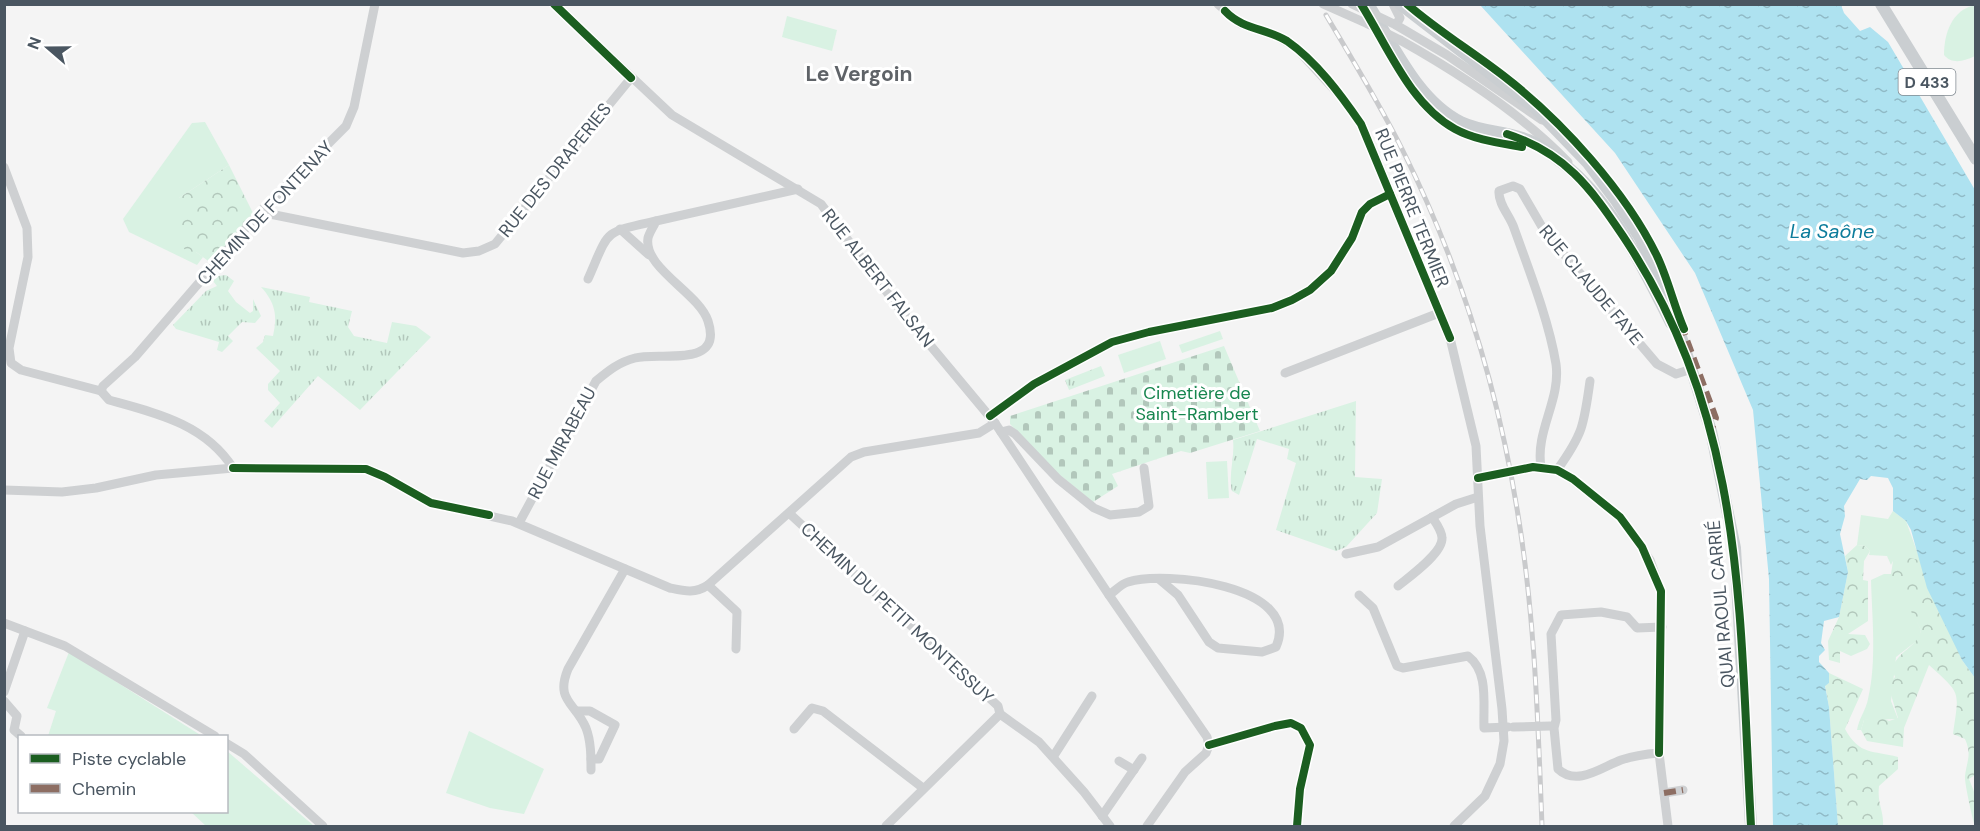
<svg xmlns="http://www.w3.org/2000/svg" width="1980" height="831" font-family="'DM Sans',sans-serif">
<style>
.green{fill:#d9f2e3}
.forest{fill:url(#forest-crowns)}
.cemetery{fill:url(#cemetery-stones)}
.park{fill:url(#park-tufts)}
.water{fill:url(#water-ripples)}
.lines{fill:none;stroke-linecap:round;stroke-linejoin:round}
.minor{stroke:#ced0d2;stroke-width:9}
.major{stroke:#caced1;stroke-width:12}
.rail-casing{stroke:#c9cacc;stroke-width:5}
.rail{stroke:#fff;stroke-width:3;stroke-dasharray:9;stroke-linecap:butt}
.minor-bridge{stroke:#ced0d2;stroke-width:9}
.quiet{stroke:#8d6e63;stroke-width:6;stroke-dasharray:12 6;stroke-linecap:butt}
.cycleway-casing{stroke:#fff;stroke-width:11}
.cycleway{stroke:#1b5e20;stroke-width:8}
.labels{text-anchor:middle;stroke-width:6;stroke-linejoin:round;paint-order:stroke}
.shield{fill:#fff;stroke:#808990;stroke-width:1.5}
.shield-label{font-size:16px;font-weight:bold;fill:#4a5661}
.street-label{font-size:18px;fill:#4a5661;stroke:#fff}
.park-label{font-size:18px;fill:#17864f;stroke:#fff}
.water-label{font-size:20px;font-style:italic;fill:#0c7c9b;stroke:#fff}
.quarter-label{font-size:21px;font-weight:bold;fill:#5f6368;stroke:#fff}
</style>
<defs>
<pattern id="forest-crowns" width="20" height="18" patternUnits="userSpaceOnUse" patternTransform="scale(1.5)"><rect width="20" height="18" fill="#d9f2e3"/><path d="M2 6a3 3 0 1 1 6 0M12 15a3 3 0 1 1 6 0" fill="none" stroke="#b2c7bb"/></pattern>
<pattern id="cemetery-stones" width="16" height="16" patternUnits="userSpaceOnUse" patternTransform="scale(1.5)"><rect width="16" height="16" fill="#d9f2e3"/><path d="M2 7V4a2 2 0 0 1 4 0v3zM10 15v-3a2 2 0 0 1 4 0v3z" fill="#b2c7bb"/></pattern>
<pattern id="park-tufts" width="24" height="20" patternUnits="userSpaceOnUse" patternTransform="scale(1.5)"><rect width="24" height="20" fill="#d9f2e3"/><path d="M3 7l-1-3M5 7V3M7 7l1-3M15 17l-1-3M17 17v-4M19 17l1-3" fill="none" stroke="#b2c7bb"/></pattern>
<pattern id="water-ripples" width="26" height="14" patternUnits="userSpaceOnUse" patternTransform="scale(1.5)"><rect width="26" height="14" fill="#aee2f0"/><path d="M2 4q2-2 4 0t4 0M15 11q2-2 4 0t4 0" fill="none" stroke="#90bac6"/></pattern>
</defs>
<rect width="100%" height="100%" fill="#f4f4f4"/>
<g class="green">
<path d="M1975 5V56C1965 61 1952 65 1944 55 1944 33 1952 10 1975 5Z"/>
<path d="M787 16 837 30 832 51 782 37Z"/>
<path d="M205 122 229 165 179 198 196 252 203 257 197 265 129 232 123 219 192 123Z"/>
<path d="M1220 331 1223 339 1182 353 1179 345Z"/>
<path d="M1160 341 1166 359 1124 373 1118 355Z"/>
<path d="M1227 461 1229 498 1208 499 1206 462Z"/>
<path d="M1893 511 1906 521 1920 560 1893 561 1891 565 1887 556 1869 555 1870 551 1865 546 1857 545 1861 515 1888 519Z"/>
<path d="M1884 574H1895L1921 630 1919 639 1896 657 1891 701 1898 719 1864 720 1861 730H1857C1859 718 1866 710 1868 699 1877 662 1872 618 1871 580Z"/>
<path d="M69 652 202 736H48L56 711 47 708Z"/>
<path d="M469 731 544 769 524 814 490 808 446 793Z"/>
<path d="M227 751 314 826H206L191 812H226Z"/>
</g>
<g class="forest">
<path d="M229 165 253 213 211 263 196 252 186 251 179 242V198Z"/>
<path d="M1857 545 1865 546 1870 551 1864 561 1863 580 1868 581V621L1848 634 1865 635 1870 644 1867 649 1851 656 1840 651V663L1829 660 1828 641 1839 617 1848 572 1845 556Z"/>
<path d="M1909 558 1920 560 1962 660 1975 678V775L1969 779 1975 794V826C1973 822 1964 781 1965 776 1967 760 1972 755 1965 739L1953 734C1959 690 1962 695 1929 665L1904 728 1903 747 1867 741 1861 730 1864 720 1881 717 1889 721 1898 718 1888 685 1895 677 1892 669C1898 650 1917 648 1921 630L1891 574 1893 561Z"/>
<path d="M1829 673 1863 689 1845 729C1860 756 1873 750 1898 757V769L1879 786C1877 805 1884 810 1883 826H1838L1829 707 1825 685 1829 683Z"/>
</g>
<path class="cemetery" d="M1224 346 1260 431 1190 453 1181 451 1112 474 1118 486 1093 502 1049 466 1010 424V416Z"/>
<g class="park">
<path d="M226 275 234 281 228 291 236 302 250 313 253 311V299L261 316 255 323 242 322 228 336 233 341 222 352 217 350 219 342 176 329 173 325 206 291 217 286 213 281 218 276Z"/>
<path d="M261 287 310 297 309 302 352 311 348 327 354 336 387 343 392 322 416 326 431 337 360 410 318 376 272 428 264 421 280 403 268 390V384L280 371 256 348 263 342 265 335 273 336C278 316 275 302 261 287Z"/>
<path d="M1101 366 1105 376 1069 390 1065 380Z"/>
<path d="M1356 401 1355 477 1382 479 1377 513 1346 547 1336 551 1276 530 1296 463 1287 459 1289 449 1257 439 1239 495 1232 491C1228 474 1235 458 1233 440Z"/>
</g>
<path class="water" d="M1480 5H1841L1844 13 1860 31 1870 27 1888 42 1975 190V678L1962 660 1927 588 1911 530 1906 521 1893 511V488L1888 478 1871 476 1867 480 1860 479 1844 506 1845 516 1840 534 1848 572 1839 617 1824 621 1821 643 1825 650 1819 656V662L1829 673V683L1825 686 1829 707 1838 826H1773L1769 579 1753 410 1695 273 1615 153Z"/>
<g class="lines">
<g class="minor">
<path d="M554 4 672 115 821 204 895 303 995 423 1109 595 1207 737 1209 745"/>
<path d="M1218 4 1241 24 1275 35 1296 48 1342 98 1361 124 1450 338 1476 446 1480 526 1502 709 1504 741 1500 764 1485 796 1454 826"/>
<path d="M1323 4 1368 24"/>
<path d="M1393 4 1400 18 1396 25 1447 55 1542 120"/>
<path d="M1400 40C1459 73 1521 113 1568 162"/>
<path d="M4 167 27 228 28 257 9 348 11 363 21 370 101 391 109 400C156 413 205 424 233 468"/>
<path d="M260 212 463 253 479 251 495 244 631 78"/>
<path d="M620 229 649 255"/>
<path d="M588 279C610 229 602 233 656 221"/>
<path d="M1285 373 1439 313"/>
<path d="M101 391 103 386 135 357 260 212 346 126 354 107 375 4"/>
<path d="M990 416 1034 384 1112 342 1149 332 1272 308 1292 300 1310 290 1331 271 1352 238 1362 212 1370 204 1390 194"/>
<path d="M1001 432 1009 430 1015 434 1058 479 1094 508 1110 515 1139 512 1149 506 1144 468"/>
<path d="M1536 467 1557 470 1565 474 1620 517 1650 560 1661 591 1659 753 1668 826"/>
<path d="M1541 467C1535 431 1561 400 1556 364 1549 321 1529 270 1514 228 1510 216 1498 204 1499 191L1513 186 1520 189 1545 232 1657 364 1676 374 1692 369"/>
<path d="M1557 470C1583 434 1584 425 1590 381"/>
<path d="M4 490 62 492 96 488 156 475 233 468 366 469 385 477 431 503 512 521 670 588C684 591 695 594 708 585L851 457 864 452 979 433 995 423"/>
<path d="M790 514 998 706 1000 714"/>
<path d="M519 523 596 381C608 371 619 362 635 358 658 351 724 370 708 321 699 293 643 268 648 238 649 233 654 226 656 221L798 189"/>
<path d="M1346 554 1378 547 1456 504 1478 497"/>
<path d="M708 585 737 612 736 649"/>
<path d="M1398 586C1409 577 1443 553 1442 538 1442 531 1436 523 1432 517"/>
<path d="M1109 595C1115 591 1121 584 1128 582 1163 570 1303 585 1276 647L1262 652 1218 648 1209 642 1178 595 1159 579"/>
<path d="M1359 595 1373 608 1397 666 1403 668 1468 656C1489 672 1483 703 1484 728L1508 727"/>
<path d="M4 623 65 646 215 736"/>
<path d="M4 692 25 631"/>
<path d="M4 701 17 716 14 730 21 736"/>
<path d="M576 711H590L615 725 599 759H591"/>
<path d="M1000 714 1039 742 1084 792 1110 826"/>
<path d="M794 729 812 708 823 711 923 788"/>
<path d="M226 743 244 754 323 826"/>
<path d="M1209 745 1275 726 1291 723 1301 728 1310 745 1300 789 1297 826"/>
<path d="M1659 753C1646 754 1633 756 1621 760 1602 767 1577 787 1558 769L1554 728 1556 720 1551 634 1561 615 1601 612 1627 617 1637 628 1662 627"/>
<path d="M1053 757 1092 696"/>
<path d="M1119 761 1134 770"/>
<path d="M591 770C591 756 591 741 586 728 575 702 555 701 568 669L625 569"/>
<path d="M1664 793 1683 790"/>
<path d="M1102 816 1142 758"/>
<path d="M886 826 1000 714"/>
<path d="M1147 826 1185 772 1206 753 1209 745"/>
</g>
<g class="major">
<path d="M1368 4C1393 44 1417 100 1461 122 1484 133 1512 131 1535 143 1544 148 1553 156 1561 162 1611 198 1644 270 1671 323"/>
<path d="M1400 4 1535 108 1587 162 1617 202 1640 238 1671 305 1711 431 1735 548 1751 826"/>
<path d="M1881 4 1976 159"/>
</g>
<defs>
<path id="rail" d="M1326 15C1352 59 1379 103 1402 149 1459 263 1498 388 1518 515 1535 618 1538 723 1542 826"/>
</defs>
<use href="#rail" class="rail-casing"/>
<use href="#rail" class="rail"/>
<g class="minor-bridge">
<path d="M1352 4 1396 25"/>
<path d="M1368 24 1400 40"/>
<path d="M1490 476 1533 467"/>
<path d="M1513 727 1550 726"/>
</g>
<g class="quiet">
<path d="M1681 324 1716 418 1711 431"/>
<path d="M1664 793 1683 790"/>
</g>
<defs>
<g id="cycleway">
<path d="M554 4 631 78"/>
<path d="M1361 4C1388 47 1410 104 1455 129 1475 140 1500 143 1522 147"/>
<path d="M1407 4C1438 31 1473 52 1505 77 1562 121 1626 192 1657 256 1668 279 1674 306 1684 329"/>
<path d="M1225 11C1243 30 1266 28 1287 41 1316 61 1341 95 1361 124L1450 338"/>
<path d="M1507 134C1565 153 1590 187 1623 236 1747 422 1739 614 1751 826"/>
<path d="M990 416 1034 384 1112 342 1149 332 1272 308 1292 300 1310 290 1331 271 1352 238 1362 212 1370 204 1390 194"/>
<path d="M233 468 366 469 385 477 431 503 489 515"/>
<path d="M1478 478 1533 467 1557 470 1573 479 1620 517 1642 547 1661 591 1659 753"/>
<path d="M1209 745 1275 726 1291 723 1301 728 1310 745 1300 789 1297 826"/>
</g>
</defs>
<use href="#cycleway" class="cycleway-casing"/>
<use href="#cycleway" class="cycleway"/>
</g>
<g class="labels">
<rect class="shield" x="1898.5" y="69" width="57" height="26" rx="4.5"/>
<g class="shield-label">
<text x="1927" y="88">D 433</text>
</g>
<g class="street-label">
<text transform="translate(555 170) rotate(-51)" y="6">RUE DES DRAPERIES</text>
<text transform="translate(1412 208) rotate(68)" y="6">RUE PIERRE TERMIER</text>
<text transform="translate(265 213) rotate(-47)" y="6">CHEMIN DE FONTENAY</text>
<text transform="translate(878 278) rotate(52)" y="6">RUE ALBERT FALSAN</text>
<text transform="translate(1591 285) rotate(50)" y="6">RUE CLAUDE FAYE</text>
<text transform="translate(562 443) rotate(-62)" y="6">RUE MIRABEAU</text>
<text transform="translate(1721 604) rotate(-95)" y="6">QUAI RAOUL CARRIÉ</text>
<text transform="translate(897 613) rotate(43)" y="6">CHEMIN DU PETIT MONTESSUY</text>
</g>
<g class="park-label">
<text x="1197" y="399">Cimetière de<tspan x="1197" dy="21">Saint-Rambert</tspan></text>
</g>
<g class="water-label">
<text x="1832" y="238">La Saône</text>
</g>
<g class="quarter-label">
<text x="859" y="81">Le Vergoin</text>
</g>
</g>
<rect width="1980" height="831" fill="none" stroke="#4a5661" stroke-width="12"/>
<rect x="18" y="735" width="210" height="78" fill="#ffffff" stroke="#b7bbc0" stroke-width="1.5"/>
<rect x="30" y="754" width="30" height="9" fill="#1b5e20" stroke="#b7bbc0" stroke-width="1.5"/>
<text x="72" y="765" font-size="18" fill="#4a5661">Piste cyclable</text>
<rect x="30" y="784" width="30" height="9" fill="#8d6e63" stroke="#b7bbc0" stroke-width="1.5"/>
<text x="72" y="795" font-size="18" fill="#4a5661">Chemin</text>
<g transform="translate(48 48) rotate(290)" stroke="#ffffff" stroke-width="4.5" paint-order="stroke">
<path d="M0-4.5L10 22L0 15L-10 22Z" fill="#4a5661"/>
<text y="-9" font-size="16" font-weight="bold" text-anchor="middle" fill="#4a5661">N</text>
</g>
</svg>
